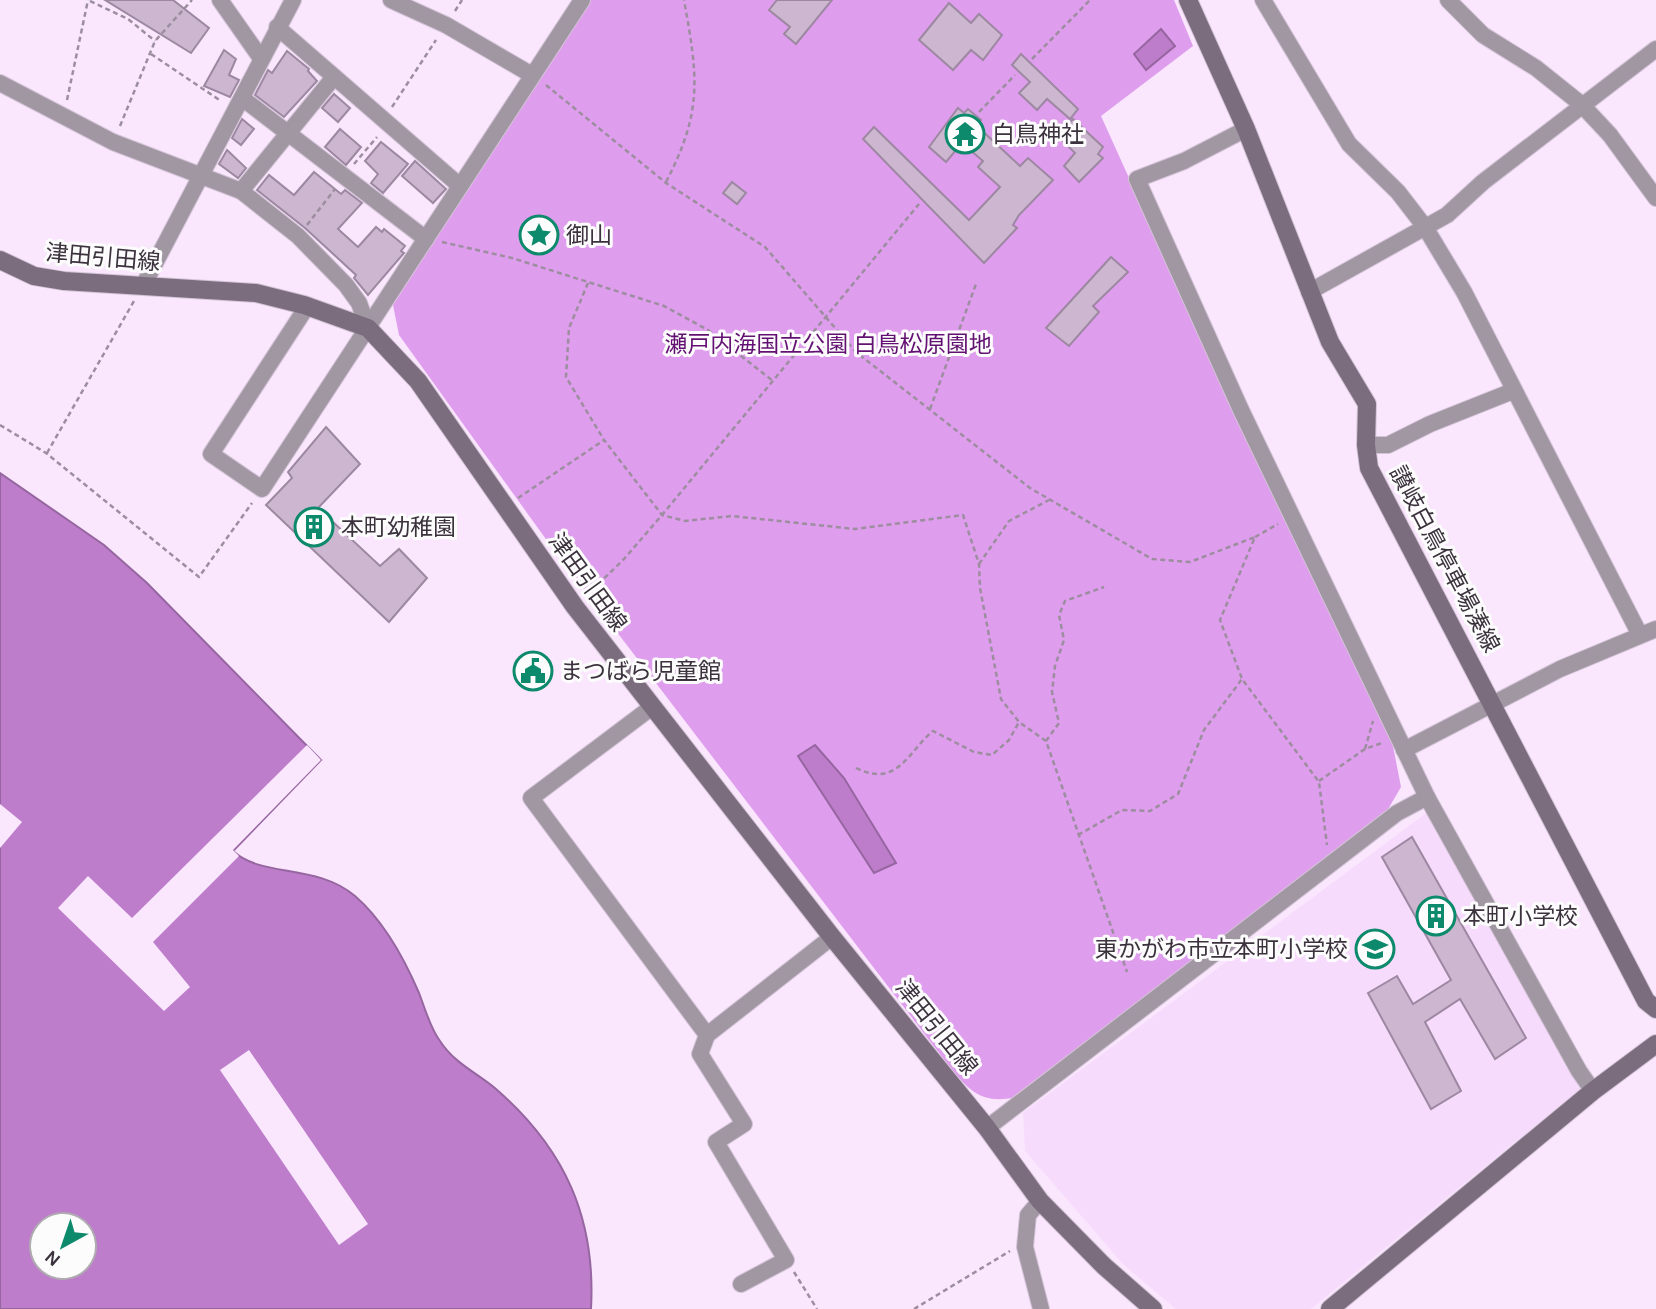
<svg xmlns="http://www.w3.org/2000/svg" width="1656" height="1309" font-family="Karla,'Noto Sans JP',sans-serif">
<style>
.built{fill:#f7dbfd}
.forest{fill:#df9ded}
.water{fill:#bd7dca;stroke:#9666a0;stroke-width:2;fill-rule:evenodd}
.pier{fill:#fae7fe}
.building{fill:#ccb6d0;stroke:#9d88a2;stroke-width:2}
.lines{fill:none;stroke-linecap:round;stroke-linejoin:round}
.street-casing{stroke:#d4c3d7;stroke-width:18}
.secondary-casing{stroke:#d4c3d7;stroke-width:20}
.path{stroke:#9c8e9f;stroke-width:2.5;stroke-dasharray:5 3.5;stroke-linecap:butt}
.street{stroke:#a197a3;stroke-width:16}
.secondary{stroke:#7b6d7e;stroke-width:18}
.labels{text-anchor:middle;stroke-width:6;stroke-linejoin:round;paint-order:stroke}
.poi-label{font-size:23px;fill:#3b323d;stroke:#fcfcfc;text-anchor:start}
.street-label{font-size:23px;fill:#3b323d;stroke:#fcfcfc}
.park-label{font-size:23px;fill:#621071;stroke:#fcfcfc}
</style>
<rect width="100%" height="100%" fill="#fae7fe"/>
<path class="built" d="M1429 811 1582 1087 1311 1309H1176L1124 1265 1025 1151 1023 1113Z"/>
<path class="forest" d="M588 0H1174L1193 46 1101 116 1266 481 1392 741 1401 787 1387 811 1016 1097C985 1104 972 1094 952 1070L548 542 399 335 393 305Z"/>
<g class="water">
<path d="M1161 29 1175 46 1146 70 1134 54Z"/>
<path d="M0 473 104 545 147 583 321 760 233 851C262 878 316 863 355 896 384 921 404 958 419 993 425 1008 430 1028 440 1041 454 1063 477 1073 496 1089 565 1149 596 1218 591 1309H0ZM42 1225H84V1267H42Z"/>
<path d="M815 745 844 778 896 863 874 873 798 756Z"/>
</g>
<g class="pier">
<path d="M307 745 321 760 233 850 239 856 153 942 190 987 164 1011 58 908 88 876 132 918Z"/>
<path d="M0 804 22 822 0 848Z"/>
<path d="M249 1050 368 1224 339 1245 220 1070Z"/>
</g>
<g class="building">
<path d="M105 0H173L209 28 191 53Z"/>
<path d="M777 0H832L796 44 784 34 790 27 769 10Z"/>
<path d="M949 3 971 23 979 14 1002 35 983 60 971 50 953 70 919 40Z"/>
<path d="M224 50 236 59 229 75 239 80 230 97 204 86Z"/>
<path d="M287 51 309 69 308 71 317 81 284 117 255 95 268 70 272 73Z"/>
<path d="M1021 54 1078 109 1070 119 1047 99 1037 110 1019 93 1030 82 1012 65Z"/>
<path d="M334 94 350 108 338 122 322 108Z"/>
<path d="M958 108 964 113 968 109 981 120 977 126 1020 166 1028 158 1053 180 1019 215 1013 225 1017 228 984 263 863 139 874 127 969 220 1000 187 978 167 983 161 962 143 946 162 929 147Z"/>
<path d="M242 119 254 129 241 145 232 138Z"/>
<path d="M1073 119 1103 147 1098 154 1103 158 1079 182 1064 166 1075 153 1058 136Z"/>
<path d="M340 129 361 147 346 165 325 147Z"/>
<path d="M381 142 408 164 383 193 371 183 378 174 365 161Z"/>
<path d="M227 150 246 168 238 178 219 164Z"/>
<path d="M415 161 446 189 433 203 402 176Z"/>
<path d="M314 172 341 194 345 190 362 203 338 229 358 247 376 227 382 232 384 229 405 246 401 251 404 253 368 295 354 278 356 275 305 228 257 190 269 175 294 195Z"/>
<path d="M732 182 746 193 737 204 723 193Z"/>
<path d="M1111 257 1128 272 1093 306 1099 312 1069 346 1046 328Z"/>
<path d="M326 427 360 464 318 508 380 566 399 549 427 578 389 622 266 505 292 478 288 472Z"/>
<path d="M1412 837 1526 1038 1495 1059 1460 999 1425 1022 1461 1091 1431 1109 1368 993 1397 976 1413 1004 1451 980 1382 857Z"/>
</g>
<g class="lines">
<defs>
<g id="street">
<path d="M220 0 260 57"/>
<path d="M391 0 446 25 532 75"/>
<path d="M1263 0 1349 144 1398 192 1425 227 1464 292 1640 635"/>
<path d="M1448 0 1483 35 1536 68 1581 104 1610 135 1656 198"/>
<path d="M277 27 460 186"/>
<path d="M0 83 113 142 241 191 298 236 346 285 359 303 368 328"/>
<path d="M242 98 426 239"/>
<path d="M1246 129 1184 161 1137 179 1241 410 1427 797 1579 1071 1593 1091"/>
<path d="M241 191 334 77"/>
<path d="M143 286 293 0"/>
<path d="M1309 292 1447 215 1483 182 1656 49"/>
<path d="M304 305V311L211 454 262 489 582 0"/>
<path d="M1366 445H1388L1430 424 1513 391"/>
<path d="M652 707 531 798 707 1035 832 937"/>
<path d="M1404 750 1560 669 1656 629"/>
<path d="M707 1035 700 1054 744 1124 716 1142 786 1260 741 1284"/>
<path d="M987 1128 1397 813 1427 797"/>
<path d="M1040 1201 1028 1215 1025 1247 1041 1309"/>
</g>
<g id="secondary">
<path d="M1188 0 1246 129 1330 342 1367 404 1366 445 1369 468 1646 1001 1656 1009"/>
<path d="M0 260 34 276 64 281 256 293 304 305 368 328 418 381 575 607 832 937 987 1128 1040 1201 1104 1266 1153 1309"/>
<path d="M1330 1309 1593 1091 1656 1044"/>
</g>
</defs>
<use href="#street" class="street-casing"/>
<use href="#secondary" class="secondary-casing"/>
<g class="path">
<path d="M90 1 128 19 155 41"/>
<path d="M455 11 462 0"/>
<path d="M151 54 221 101"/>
<path d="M1032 59 1090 0"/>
<path d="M546 85 666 183 765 247 856 352 1030 488 1152 559 1190 562 1255 537 1220 620 1242 679 1319 782 1327 845"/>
<path d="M67 100 88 0"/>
<path d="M392 107 436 40"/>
<path d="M979 112 1015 75"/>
<path d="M120 126 155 41 192 0"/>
<path d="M354 164 377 137"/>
<path d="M666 182C703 111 698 77 684 0"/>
<path d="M307 225 335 189"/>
<path d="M442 242 512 258 664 306 708 330 773 381"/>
<path d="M588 283 569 328 566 377 604 440"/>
<path d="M930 409 976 284"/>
<path d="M0 425 46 453 199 577 252 503"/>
<path d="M47 453 134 301"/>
<path d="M518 498 604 440 662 515 685 521 732 516 855 529 963 515 979 564 980 588 1001 699 1019 722 1046 741 1127 972"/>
<path d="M1255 537 1278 524"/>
<path d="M979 564 1009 521 1049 500"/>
<path d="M586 596 624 559 662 515 919 204"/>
<path d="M1046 741 1059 723 1052 692 1055 666 1064 640 1059 615 1065 601 1104 587"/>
<path d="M1365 749 1373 721"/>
<path d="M856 768C898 789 909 750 933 731L974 752 992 755 1009 740 1019 722"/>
<path d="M1319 781 1365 749 1382 743"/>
<path d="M1078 835 1122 810 1150 811 1178 794 1204 730 1242 679"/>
<path d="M794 1272 817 1309"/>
<path d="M914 1309 1010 1251"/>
</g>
<use href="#street" class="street"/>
<use href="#secondary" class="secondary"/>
</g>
<defs>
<symbol id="temple-ring" viewBox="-11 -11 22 22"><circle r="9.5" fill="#fcfcfc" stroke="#0d896b" stroke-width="1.5"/><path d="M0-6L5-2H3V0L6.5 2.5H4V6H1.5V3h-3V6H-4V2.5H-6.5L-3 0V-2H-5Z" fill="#0d896b"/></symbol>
<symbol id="sight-ring" viewBox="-11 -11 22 22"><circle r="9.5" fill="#fcfcfc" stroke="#0d896b" stroke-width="1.5"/><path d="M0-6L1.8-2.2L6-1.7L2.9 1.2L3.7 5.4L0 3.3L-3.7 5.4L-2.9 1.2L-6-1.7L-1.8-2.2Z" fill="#0d896b"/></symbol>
<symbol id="building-ring" viewBox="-11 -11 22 22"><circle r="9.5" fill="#fcfcfc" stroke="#0d896b" stroke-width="1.5"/><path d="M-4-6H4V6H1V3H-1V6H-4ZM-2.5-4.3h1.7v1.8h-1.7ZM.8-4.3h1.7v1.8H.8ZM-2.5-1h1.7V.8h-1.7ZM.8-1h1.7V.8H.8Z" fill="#0d896b"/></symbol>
<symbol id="civic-ring" viewBox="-11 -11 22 22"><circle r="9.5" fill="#fcfcfc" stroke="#0d896b" stroke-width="1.5"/><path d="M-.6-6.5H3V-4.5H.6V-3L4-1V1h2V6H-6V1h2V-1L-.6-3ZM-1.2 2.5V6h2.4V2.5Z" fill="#0d896b"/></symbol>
<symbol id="school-ring" viewBox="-11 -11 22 22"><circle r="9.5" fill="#fcfcfc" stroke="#0d896b" stroke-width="1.5"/><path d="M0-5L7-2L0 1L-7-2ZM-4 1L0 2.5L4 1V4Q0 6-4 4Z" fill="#0d896b"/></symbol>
</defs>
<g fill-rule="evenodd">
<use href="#temple-ring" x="943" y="112" width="44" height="44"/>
<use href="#sight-ring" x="517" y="213" width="44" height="44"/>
<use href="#building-ring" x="292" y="505" width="44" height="44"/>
<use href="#civic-ring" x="511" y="649" width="44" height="44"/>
<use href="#building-ring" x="1414" y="894" width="44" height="44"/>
<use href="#school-ring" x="1353" y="927" width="44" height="44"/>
</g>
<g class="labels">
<g class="poi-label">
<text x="992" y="142">白鳥神社</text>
<text x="566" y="243">御山</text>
<text x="341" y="535">本町幼稚園</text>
<text x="560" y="679">まつばら児童館</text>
<text x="1463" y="924">本町小学校</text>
<text x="1348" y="957" text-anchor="end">東かがわ市立本町小学校</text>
</g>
<g class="street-label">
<text transform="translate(103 257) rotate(5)" y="8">津田引田線</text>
<text transform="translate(1445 559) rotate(62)" y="8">讃岐白鳥停車場湊線</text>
<text transform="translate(588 582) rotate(54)" y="8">津田引田線</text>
<text transform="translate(937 1027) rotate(51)" y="8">津田引田線</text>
</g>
<g class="park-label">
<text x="828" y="352">瀬戸内海国立公園 白鳥松原園地</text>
</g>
</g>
<g transform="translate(63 1246) rotate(220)"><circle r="33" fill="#fcfcfc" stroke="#afabb0" stroke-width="2"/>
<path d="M0-5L12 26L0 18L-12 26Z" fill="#0d896b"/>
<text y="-10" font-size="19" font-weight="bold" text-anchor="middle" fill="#3b323d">N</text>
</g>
</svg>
